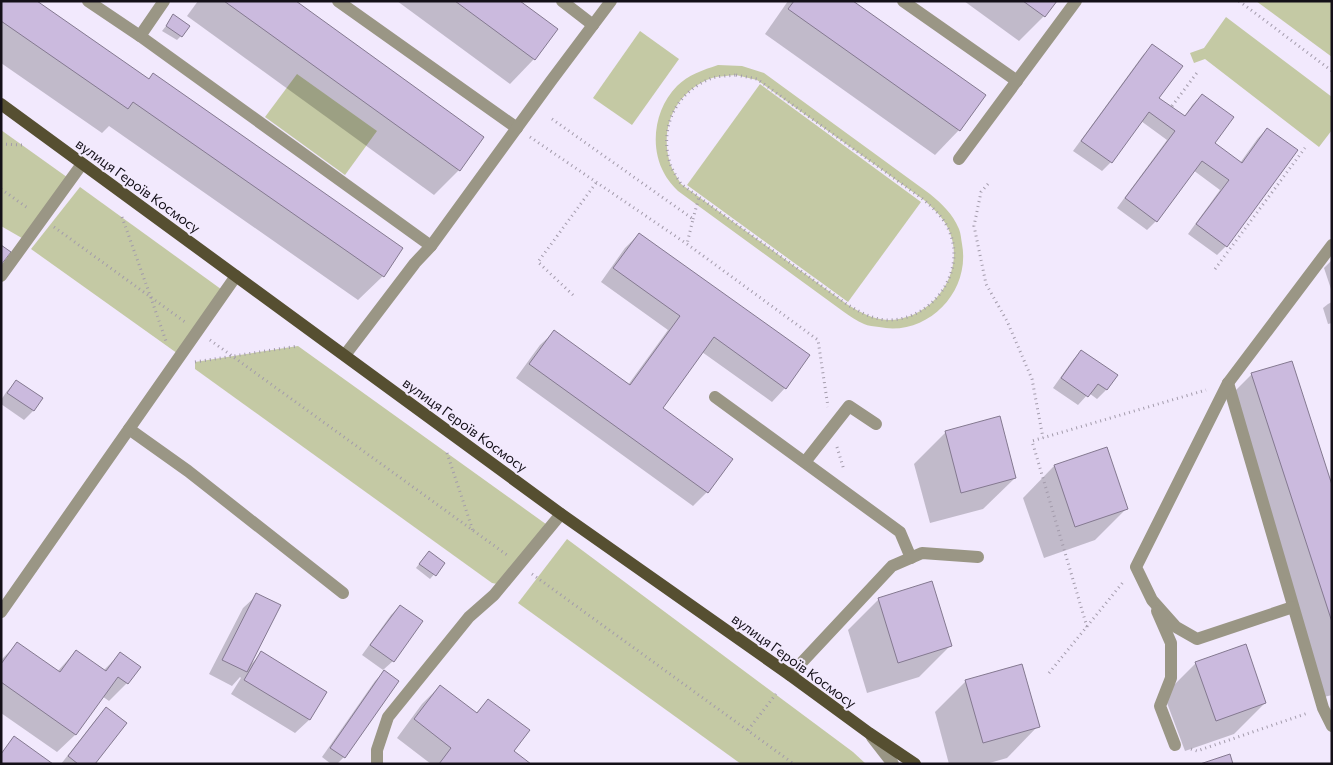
<svg xmlns="http://www.w3.org/2000/svg" width="1333" height="765" font-family="Commissioner,sans-serif">
<style>
.green{fill:#c4c9a4;fill-rule:evenodd}
.shadow{fill:#0003}
.building{fill:#cbbade;stroke:#847990}
.lines{fill:none;stroke-linecap:round;stroke-linejoin:round}
.path{stroke:#a39bab;stroke-width:3;stroke-dasharray:1 4;stroke-linecap:butt}
.minor{stroke:#9a9685;stroke-width:12}
.major{stroke:#564f31;stroke-width:12}
.labels{text-anchor:middle;stroke-width:4;stroke-linejoin:round;paint-order:stroke}
.street-label{font-size:14px;fill:#141018;stroke:#f2e9fd}
</style>
<rect width="100%" height="100%" fill="#f2e9fd"/>
<g class="green">
<path d="M1256 1H1332V57Z"/>
<path d="M1226 17 1332 97V130L1319 147 1205 59 1194 63 1190 53 1204 48Z"/>
<path d="M640 31 679 59 632 125 593 98Z"/>
<path d="M718 65 742 66 764 73 930 194C943 205 952 213 959 229 961 234 961 239 962 244 971 292 927 337 879 327 874 326 868 326 864 324 857 321 850 316 844 312L678 191C673 186 667 179 664 173 649 146 655 108 677 86 688 75 703 70 718 65ZM736 75 757 80 924 200C935 210 945 219 950 233 966 274 931 321 887 320 872 319 860 312 848 305L681 184C677 177 672 170 670 163 659 127 676 91 712 78 719 76 728 76 736 75Z"/>
<path d="M297 74 377 131 345 175 265 117Z"/>
<path d="M760 84 921 202 848 302 687 185Z"/>
<path d="M1 130 71 180 27 241 1 226Z"/>
<path d="M80 187 225 292 181 356 31 249Z"/>
<path d="M298 346 550 527 502 585 492 583 195 369V362Z"/>
<path d="M567 539 853 752 866 764H741L518 603Z"/>
</g>
<g class="shadow">
<path d="M1 1 148 80 153 75 383 276 358 300 109 126 102 133 1 63Z"/>
<path d="M198 1H294L483 137 459 170 434 195 187 16Z"/>
<path d="M397 1H518L534 59 510 84Z"/>
<path d="M788 1H851L959 130 935 155 765 34Z"/>
<path d="M964 1H1055L1044 16 1019 41Z"/>
<path d="M174 16 181 36 177 40 162 31Z"/>
<path d="M1153 46 1158 98 1184 117 1193 104 1202 95 1213 143 1240 163 1258 138 1267 129 1296 150 1226 246 1217 255 1188 234 1220 190 1193 170 1156 221 1147 230 1117 208 1167 140 1141 121 1111 162 1102 171 1073 151 1143 55Z"/>
<path d="M639 234 785 388 772 402 702 352 661 409 707 492 693 506 516 378 540 345 554 332 628 385 668 330 601 282 625 248Z"/>
<path d="M1332 260V292L1324 268Z"/>
<path d="M1332 302V323L1328 324 1323 308 1328 304Z"/>
<path d="M1081 351 1116 376 1106 390 1097 399 1089 393 1078 405 1053 388 1072 361Z"/>
<path d="M1252 374 1332 489V695L1324 697 1227 399Z"/>
<path d="M16 382 33 411 24 420 1 404V400L7 391Z"/>
<path d="M946 432 1015 478 983 509 930 523 914 464Z"/>
<path d="M1106 449 1126 509 1095 540 1044 558 1023 498 1054 466Z"/>
<path d="M425 556 444 563 430 579 416 568Z"/>
<path d="M257 595 250 665 262 653 326 692 309 720 295 733 231 694 241 678 240 677 232 686 209 674 243 608Z"/>
<path d="M879 599 950 646 919 677 867 693 848 630Z"/>
<path d="M400 606 421 622 393 661 383 670 362 655 391 615Z"/>
<path d="M17 644 57 672 76 651 103 671 120 654 127 683 109 701 102 696 75 735 57 752 1 713V660Z"/>
<path d="M1196 663 1265 703 1234 734 1185 751 1164 695Z"/>
<path d="M384 672 344 757 337 764H331L322 757 375 681Z"/>
<path d="M966 681 1038 726 1007 758 986 764H949L935 712Z"/>
<path d="M440 686 476 713 488 701 512 752 529 764H431L397 738 422 704Z"/>
<path d="M106 709 94 764H61L97 718Z"/>
</g>
<g class="building">
<path d="M1 1H37L149 79 153 73 403 248 384 277 133 102 128 109 1 21Z"/>
<path d="M224 1H296L484 137 460 171Z"/>
<path d="M455 1H520L558 29 535 60Z"/>
<path d="M794 1H853L986 95 960 131 788 9Z"/>
<path d="M1023 1H1057L1045 17Z"/>
<path d="M173 14 190 26 182 37 166 26Z"/>
<path d="M1152 44 1183 66 1159 98 1185 116 1202 94 1234 117 1215 143 1242 163 1267 128 1298 150 1227 247 1196 224 1229 180 1202 161 1157 222 1125 198 1175 131 1149 112 1112 163 1081 141Z"/>
<path d="M639 233 810 355 786 389 714 337 663 408 733 459 708 493 529 364 554 330 630 385 680 316 613 268Z"/>
<path d="M1 245 11 252 1 265Z"/>
<path d="M1081 350 1118 375 1107 390 1098 384 1088 397 1061 378Z"/>
<path d="M1292 361 1332 485V622L1251 373Z"/>
<path d="M16 380 43 398 34 411 7 393Z"/>
<path d="M1000 416 1016 478 961 493 945 431Z"/>
<path d="M1107 447 1128 509 1075 527 1054 465Z"/>
<path d="M429 551 445 563 436 576 419 564Z"/>
<path d="M932 581 952 646 898 663 878 598Z"/>
<path d="M256 593 281 605 247 672 222 660Z"/>
<path d="M400 605 423 621 394 662 370 645Z"/>
<path d="M17 642 60 672 76 650 106 671 120 652 141 667 128 684 118 677 76 735 1 682V664Z"/>
<path d="M1246 644 1266 703 1216 721 1195 662Z"/>
<path d="M261 651 327 692 310 720 244 680Z"/>
<path d="M1022 664 1040 727 983 743 965 680Z"/>
<path d="M384 670 399 681 345 758 330 748Z"/>
<path d="M440 685 477 713 488 699 530 730 514 751 531 764H439L451 748 414 719Z"/>
<path d="M106 707 127 723 95 764H78L68 756Z"/>
<path d="M14 736 53 764H1V754Z"/>
<path d="M1230 754 1233 764H1200Z"/>
</g>
<g class="lines">
<g class="path">
<path d="M1239 1 1332 71"/>
<path d="M736 75 757 79 924 200C935 210 945 219 950 233 966 274 931 321 887 320 872 319 860 312 848 305L681 184C677 177 672 170 670 163 659 127 676 92 712 78 719 76 728 76 736 75Z"/>
<path d="M1172 106 1199 70"/>
<path d="M552 119 693 219 687 244"/>
<path d="M530 137 687 244 818 340 828 407"/>
<path d="M1 144 22 145"/>
<path d="M988 184 981 192 974 226 986 284 1007 321 1032 379 1043 438"/>
<path d="M1 189 29 209"/>
<path d="M122 217 151 298 167 344"/>
<path d="M693 219 699 197"/>
<path d="M54 227 185 322"/>
<path d="M1215 269 1305 148"/>
<path d="M573 295 538 262 596 183"/>
<path d="M210 340 507 555"/>
<path d="M195 362 298 346"/>
<path d="M837 447 844 470"/>
<path d="M447 453 473 531"/>
<path d="M532 574 794 764"/>
<path d="M1087 627 1032 441 1206 390"/>
<path d="M1049 673 1124 581"/>
<path d="M748 730 776 694"/>
<path d="M1191 749 1197 751 1308 713"/>
</g>
<g class="minor">
<path d="M88 1 140 36 431 246"/>
<path d="M338 1 517 128"/>
<path d="M562 1 593 25"/>
<path d="M903 1 1017 81"/>
<path d="M140 36 164 1"/>
<path d="M959 159 1076 1"/>
<path d="M1 276 82 164"/>
<path d="M345 355 415 263 431 246 551 81 611 1"/>
<path d="M1228 383 1323 708 1332 726"/>
<path d="M715 397 900 532 911 558"/>
<path d="M129 429 188 471 343 593"/>
<path d="M805 462 849 406 876 424"/>
<path d="M1293 607 1197 639 1176 627 1152 600 1136 567 1228 383 1332 245"/>
<path d="M1157 611 1171 643V678L1160 706 1175 745"/>
<path d="M1 612 236 276"/>
<path d="M790 675 892 566 922 553 978 557"/>
<path d="M872 737 893 764"/>
<path d="M377 764V750L388 717 469 617 494 595 561 514"/>
</g>
<path class="major" d="M1 104 561 514 790 675 869 733 915 764"/>
</g>
<g class="labels">
<g class="street-label">
<text transform="translate(138 186) rotate(36)" y="5">вулиця Героїв Космосу</text>
<text transform="translate(465 425) rotate(36)" y="5">вулиця Героїв Космосу</text>
<text transform="translate(794 661) rotate(36)" y="5">вулиця Героїв Космосу</text>
</g>
</g>
<rect width="1333" height="765" fill="none" stroke="#141018" stroke-width="5"/>
</svg>
